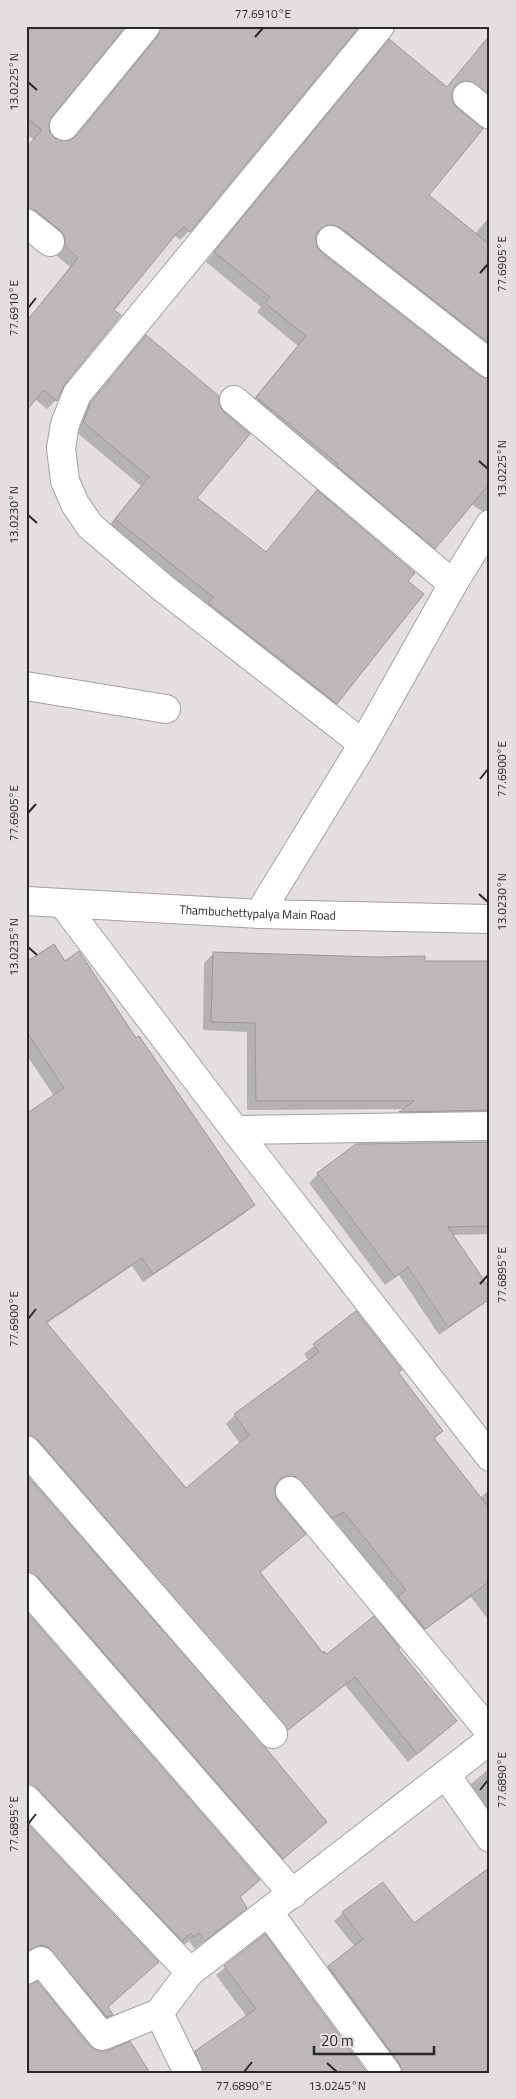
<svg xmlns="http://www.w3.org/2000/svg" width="516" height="2099" font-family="'Titillium Web',sans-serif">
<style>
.shadow{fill:#0003}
.building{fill:#bbb7ba;stroke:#9b979a}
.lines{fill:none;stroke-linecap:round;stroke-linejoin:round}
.minor-casing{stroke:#a5a1a3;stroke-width:30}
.major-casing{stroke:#a5a1a3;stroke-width:30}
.minor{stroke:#fff;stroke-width:28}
.major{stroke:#fff;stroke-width:28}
.ticks{fill:none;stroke:#292829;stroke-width:2}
.labels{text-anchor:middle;stroke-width:4;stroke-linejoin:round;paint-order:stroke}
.street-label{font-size:12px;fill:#292829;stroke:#e2dee1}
.neatline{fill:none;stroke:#292829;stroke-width:2}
.ticks-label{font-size:12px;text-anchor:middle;fill:#292829}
</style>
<rect width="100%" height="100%" fill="#e2dee1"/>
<g class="shadow">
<path d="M26 26 51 115 47 123 48 131 54 139 62 143 73 140 149 46 153 38 149 26H358L189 231 180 240 174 235 113 310 64 383 56 400 47 409 34 398 26 322 70 267 56 255V246L26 219V149L34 140 26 134Z"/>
<path d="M490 35V112L459 89 452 90 451 102 481 129 427 196 475 234 490 216V360L324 233 316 234 315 246 320 253 480 377 490 381V516L471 504 425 557 247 407 298 346 257 312 261 307 206 262 383 49 447 88Z"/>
<path d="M146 337 195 499 265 553 336 703 327 712 107 528 141 486 75 431 82 412Z"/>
<path d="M213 954 424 962H490V1122L392 1120 404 1109 247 1110V1032L203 1030 204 963Z"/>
<path d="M64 963 136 1040 253 1205 244 1214 143 1282 132 1266 46 1324 186 1489 240 1444 226 1424 235 1415 309 1361 304 1354 356 1313 397 1373 441 1431 433 1439 480 1498 488 1491 490 1494V1622L471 1597 415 1637 397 1599 334 1520 323 1526 285 1485 274 1486 273 1494 304 1534 259 1573 322 1654 327 1656 396 1650 456 1721 408 1762 345 1685 278 1738 26 1447V1115L54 1096 26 1054V964Z"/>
<path d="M490 1143V1234L452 1235 490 1299 439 1335 399 1275 385 1285 309 1183 318 1174Z"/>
<path d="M26 1476 316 1831 273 1867 26 1584Z"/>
<path d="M26 1613 246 1908 195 1949 189 1941 184 1945 182 1942 172 1950 26 1796Z"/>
<path d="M490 1768V1820L466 1788Z"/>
<path d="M26 1824 112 2014 103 2024 26 1956Z"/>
<path d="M343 1913 413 1925 490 2073H391L320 1976 355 1947 334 1921Z"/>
<path d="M265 1936 366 2073H195L187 2060 195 2052 247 2017 216 1975Z"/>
</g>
<g class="building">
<path d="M26 26H126L52 117 49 124 50 132 55 138 62 141 70 140 76 136 158 36 161 26H360L190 232 184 227 177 233 114 310 121 315 65 384 57 401 44 390 26 411V322L78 258 65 246V237L60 230 36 211 26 208V148L42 130 26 118Z"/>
<path d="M490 35V95L469 81 461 82 455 86 452 94 453 102 457 108 483 129 429 195 490 245V344L341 228 333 225 325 226 318 231 316 238 317 246 321 252 480 376 490 379V483L435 549 337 466 338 464 256 397 306 336 265 303 270 297 214 252 389 39 447 87Z"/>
<path d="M146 335 219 396V405L224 412 250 434 197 498 266 552 317 490 415 573 408 581 424 594 337 704 208 603 213 597 115 519 149 477 83 422 91 402Z"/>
<path d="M54 944 65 961 79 951 136 1038 139 1036 255 1205 153 1274 142 1258 46 1322 186 1488 249 1435 234 1414 319 1352 313 1344 356 1311 402 1370 398 1372 443 1431 434 1438 490 1509V1581L425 1629 398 1596 406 1590 344 1512 332 1518 296 1477 287 1476 280 1479 275 1486V1494L278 1501 306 1534 260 1572 323 1653 324 1651 327 1654 374 1616 400 1648 398 1649 457 1721 417 1754 355 1677 288 1730 38 1440 26 1435V1114L64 1088 26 1031V962Z"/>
<path d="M213 952 376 957 425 956V961H490V1110L399 1112 414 1101H256L255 1023 211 1022Z"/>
<path d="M490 1142V1226L448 1227 490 1289V1299L448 1327 408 1267 395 1277 317 1173 356 1144Z"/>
<path d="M26 1474 265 1747 327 1822 283 1859 38 1577 26 1572Z"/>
<path d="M26 1611 260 1880 240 1897 247 1908 205 1941 199 1933 194 1937 191 1933 182 1941 37 1788 26 1784Z"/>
<path d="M26 1822 159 1962 108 2007 113 2015 107 2017 48 1947 40 1945 26 1952Z"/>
<path d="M490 1867V2073H402L400 2064 328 1966 363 1939 342 1912 383 1882 414 1923Z"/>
<path d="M265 1934 367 2073H203L195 2051 256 2009 224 1966Z"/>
<path d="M37 1981 90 2046 99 2051H107L130 2041 150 2073H26V1986Z"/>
</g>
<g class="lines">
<defs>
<g id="minor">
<path d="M467 96 490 115"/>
<path d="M64 126 146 26"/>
<path d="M26 223 50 242"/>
<path d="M331 240 490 364"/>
<path d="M234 400 453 584"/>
<path d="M26 686 166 709"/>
<path d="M363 744 163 588 90 526 75 504 65 481 61 448 65 424 77 394 380 26"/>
<path d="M63 904 235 1130 490 1457"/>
<path d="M259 914 363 744 453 584 490 524"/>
<path d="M235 1130 490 1126"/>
<path d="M26 1450 273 1734"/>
<path d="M290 1491 490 1732"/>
<path d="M26 1587 293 1894"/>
<path d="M446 1775 490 1838"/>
<path d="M26 1799 190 1972"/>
<path d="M269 1913 387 2073"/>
<path d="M26 1970 41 1961 102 2036 159 2013"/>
<path d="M188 2073 159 2013 190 1972 490 1740"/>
</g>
<g id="major">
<path id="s1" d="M26 901 259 914 490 919"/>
</g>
</defs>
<use href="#minor" class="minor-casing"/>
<use href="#major" class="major-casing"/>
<use href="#minor" class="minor"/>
<use href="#major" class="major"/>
</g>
<path class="ticks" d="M255 37 263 28M28 82 37 90M480 273 488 264M28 308 36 298M479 461 488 469M28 515 37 523M480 779 488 769M28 813 36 804M479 894 488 902M28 947 37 955M480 1284 488 1275M28 1319 36 1309M480 1790 488 1780M28 1824 36 1814M327 2063 337 2072M244 2072 252 2062"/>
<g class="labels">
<g class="street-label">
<text dy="4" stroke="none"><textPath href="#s1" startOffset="232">Thambuchettypalya Main Road</textPath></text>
</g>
</g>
<rect width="516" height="2099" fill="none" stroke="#e2dee1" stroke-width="55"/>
<path d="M314 2046v8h120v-8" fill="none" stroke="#292829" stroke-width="2.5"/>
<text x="321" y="2046" font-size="15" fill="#292829" stroke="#e2dee1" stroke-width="4" paint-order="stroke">20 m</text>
<rect x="28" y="28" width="460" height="2044" class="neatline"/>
<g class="ticks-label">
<text x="263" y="18">77.6910°E</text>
<text transform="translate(14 82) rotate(-90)" y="4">13.0225°N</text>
<text transform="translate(502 264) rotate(-90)" y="4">77.6905°E</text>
<text transform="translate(14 308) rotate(-90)" y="4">77.6910°E</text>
<text transform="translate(502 469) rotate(-90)" y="4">13.0225°N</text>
<text transform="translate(14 515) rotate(-90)" y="4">13.0230°N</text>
<text transform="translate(502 769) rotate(-90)" y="4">77.6900°E</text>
<text transform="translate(14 813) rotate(-90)" y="4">77.6905°E</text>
<text transform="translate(502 902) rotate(-90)" y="4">13.0230°N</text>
<text transform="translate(14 947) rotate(-90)" y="4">13.0235°N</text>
<text transform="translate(502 1275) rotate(-90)" y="4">77.6895°E</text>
<text transform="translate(14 1319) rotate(-90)" y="4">77.6900°E</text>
<text transform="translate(502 1780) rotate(-90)" y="4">77.6890°E</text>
<text transform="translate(14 1824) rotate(-90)" y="4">77.6895°E</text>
<text x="244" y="2090">77.6890°E</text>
<text x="337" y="2090">13.0245°N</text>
</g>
</svg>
